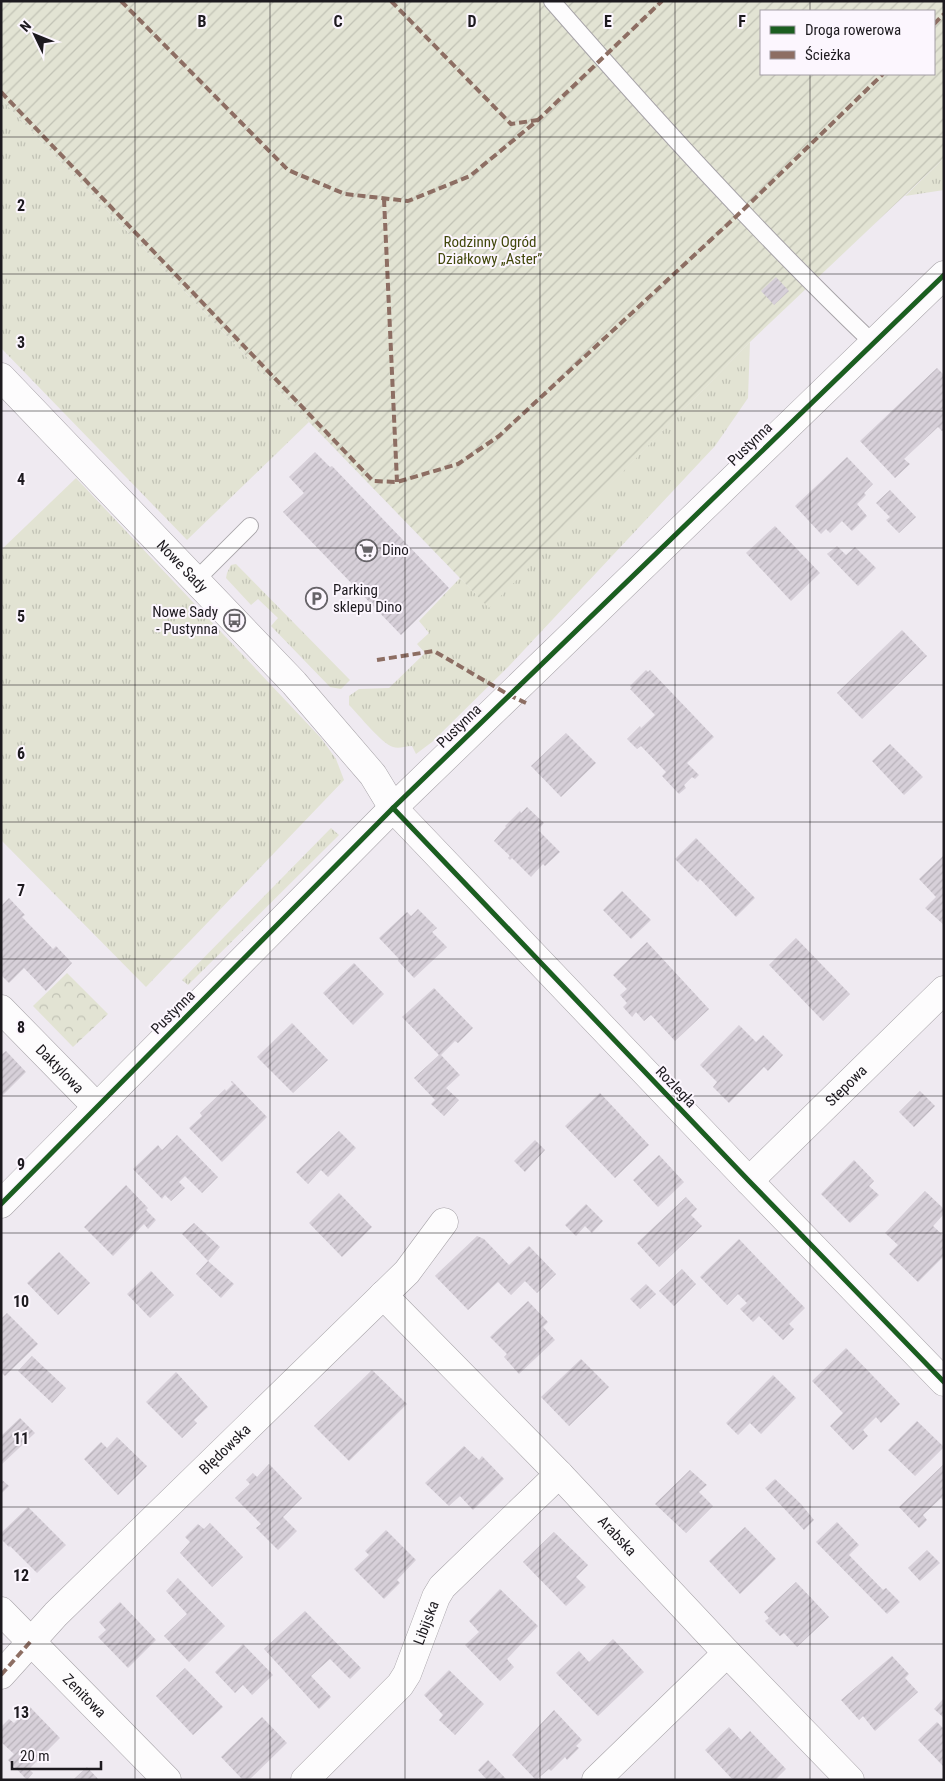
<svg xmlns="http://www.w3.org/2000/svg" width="945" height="1781" font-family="'Roboto Condensed',sans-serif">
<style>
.grass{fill:url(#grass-tufts)}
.forest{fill:url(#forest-crowns)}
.garden{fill:url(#garden-furrows);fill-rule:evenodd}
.building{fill:url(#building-hatch)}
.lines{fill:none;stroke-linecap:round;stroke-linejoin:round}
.service-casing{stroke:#a7a3a8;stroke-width:18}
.minor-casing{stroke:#a7a3a8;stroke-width:29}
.service{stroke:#fdfcfd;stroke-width:16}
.minor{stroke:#fdfcfd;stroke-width:28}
.quiet{stroke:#8d6e63;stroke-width:4;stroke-dasharray:8 4;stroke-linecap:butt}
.cycleway-casing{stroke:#fcf6fe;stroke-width:8}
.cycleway{stroke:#1b5e20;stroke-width:5}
.grid{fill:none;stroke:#1d1a1f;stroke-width:1;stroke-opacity:0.55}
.labels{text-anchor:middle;stroke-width:4;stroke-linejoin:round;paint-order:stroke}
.park-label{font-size:15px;fill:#42480c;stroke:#fcf6fe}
.street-label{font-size:15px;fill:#1d1a1f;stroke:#fcf6fe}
.poi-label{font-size:15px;fill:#1d1a1f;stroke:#fcf6fe;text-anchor:start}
.grid-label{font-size:16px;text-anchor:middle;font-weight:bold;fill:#1d1a1f;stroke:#fcf6fe;stroke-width:4;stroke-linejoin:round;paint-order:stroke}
</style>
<defs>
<pattern id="grass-tufts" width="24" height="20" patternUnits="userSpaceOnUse" patternTransform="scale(1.25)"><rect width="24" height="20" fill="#e2e3d3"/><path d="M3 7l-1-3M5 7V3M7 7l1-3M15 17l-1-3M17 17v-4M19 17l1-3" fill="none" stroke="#c1c2b5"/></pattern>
<pattern id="forest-crowns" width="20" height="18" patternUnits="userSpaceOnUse" patternTransform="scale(1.25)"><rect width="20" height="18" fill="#e2e3d3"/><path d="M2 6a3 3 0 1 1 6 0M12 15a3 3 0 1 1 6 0" fill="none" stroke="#c1c2b5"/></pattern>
<pattern id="garden-furrows" width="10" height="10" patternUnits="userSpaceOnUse" patternTransform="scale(1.25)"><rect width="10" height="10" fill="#e2e3d3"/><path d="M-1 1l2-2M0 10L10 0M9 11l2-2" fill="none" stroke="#c1c2b5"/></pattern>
<pattern id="building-hatch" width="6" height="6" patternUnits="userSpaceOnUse" patternTransform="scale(1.25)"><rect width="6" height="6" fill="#d7d0d9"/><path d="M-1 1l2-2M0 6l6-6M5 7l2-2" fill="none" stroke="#b8b2ba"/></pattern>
</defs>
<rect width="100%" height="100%" fill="#efeaf1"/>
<g class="grass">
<path d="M1 99 309 422 187 540 1 348Z"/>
<path d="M944 158V190L905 196Z"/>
<path d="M750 342 748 398 715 446 509 666 432 742 416 754 412 746C406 746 399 749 393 747 381 743 359 715 349 705V696L359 689 389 688 425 653 417 644 429 633 419 621 460 578 489 607Z"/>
<path d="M76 478 321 738 336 759 344 780 146 987 1 840V550Z"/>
<path d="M236 564 350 680 341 689 330 687 271 626 278 618 258 599 251 605 226 578 227 573 231 565Z"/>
<path d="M331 828 339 835 188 985 182 980Z"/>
</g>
<path class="forest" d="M67 973 108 1014 73 1047 33 1006Z"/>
<path class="garden" d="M1 1H944V158L750 342 489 608 309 422 1 99ZM761 11H934V74H761Z"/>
<g class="building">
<path d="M776 277 789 291 774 305 761 291Z"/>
<path d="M937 368 944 375V430L942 431 938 427 904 459 910 464 895 478 860 441Z"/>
<path d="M315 452 330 467 332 466 449 588 401 635 283 512 304 493 289 477Z"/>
<path d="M847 457 873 484 864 493 866 495 857 504 867 516 852 531 842 521 830 533 826 529 821 534 795 506Z"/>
<path d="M890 490 916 517 899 533 886 520 890 517 876 503Z"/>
<path d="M775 526 820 573 791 601 746 553Z"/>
<path d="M837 546 846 555 855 547 876 568 858 586 827 554Z"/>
<path d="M902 630 927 656 862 719 837 693Z"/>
<path d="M646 670 648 672 650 670 714 737 687 763 699 775 695 779 692 777 684 785 686 788 679 794 662 776 666 772 641 746 637 749 627 739 640 726 641 728 655 715 630 689 632 688 630 686Z"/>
<path d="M566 733 596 763 561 797 531 766Z"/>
<path d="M890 744 923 777 904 795 872 761Z"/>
<path d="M527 807 544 823 538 830 560 852 545 866 543 864 531 877 512 858 510 860 508 858 510 856 494 841 506 827 505 826 520 811 521 813Z"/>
<path d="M696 838 755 898 736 917 700 879 698 882 675 859Z"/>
<path d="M944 855V925L925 908 936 897 919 879Z"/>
<path d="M622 891 651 920 631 939 603 910Z"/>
<path d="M9 898 25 915 22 917 53 949 56 946 72 963 46 991 24 968 9 983 1 975V906Z"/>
<path d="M418 909 437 928 432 932 447 947 414 978 398 961 399 959 379 938 407 912 411 916Z"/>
<path d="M796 938 850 994 823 1021 769 965Z"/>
<path d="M647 942 709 1009 675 1041 651 1015 644 1021 636 1012 632 1017 623 1007 627 1003 620 995 627 989 613 975Z"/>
<path d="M354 963 384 994 353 1025 323 993Z"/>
<path d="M434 988 473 1028 458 1043 455 1041 441 1055 460 1075 446 1088 459 1100 444 1116 431 1104 435 1100 414 1078 439 1055 402 1017Z"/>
<path d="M292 1023 328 1060 293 1093 257 1057Z"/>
<path d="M739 1025 756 1042 763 1035 783 1055 768 1071 764 1067 729 1103 713 1087 717 1082 700 1065Z"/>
<path d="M6 1051 26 1072 1 1097V1055Z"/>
<path d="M232 1081 267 1117 222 1162 189 1128 202 1116 200 1113 225 1089 226 1091 233 1084 231 1082Z"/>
<path d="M920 1091 935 1106 914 1127 899 1112Z"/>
<path d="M600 1093 649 1145 615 1178 565 1126Z"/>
<path d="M339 1131 356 1148 328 1177 321 1170 308 1184 296 1172Z"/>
<path d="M177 1135 218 1177 202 1193 185 1176 179 1182 185 1188 171 1201 165 1195 162 1199 133 1169 158 1145 162 1150Z"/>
<path d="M535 1140 545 1150 525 1172 514 1161Z"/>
<path d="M659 1155 684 1182 658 1207 633 1180Z"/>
<path d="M854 1160 874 1181 869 1186 879 1195 850 1223 821 1194Z"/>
<path d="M126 1185 148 1208 146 1210 156 1220 148 1229 144 1224 113 1256 84 1227Z"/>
<path d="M925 1191 944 1209V1214L933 1226 944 1236V1256L918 1282 889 1254 898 1245 885 1233Z"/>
<path d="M339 1193 372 1227 342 1257 309 1223Z"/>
<path d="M686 1197 697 1209 691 1215 702 1226 659 1267 637 1243Z"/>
<path d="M586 1204 603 1221 592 1233 585 1226 576 1236 565 1225Z"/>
<path d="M194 1223 220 1247 208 1261 182 1234Z"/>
<path d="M477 1236 484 1239 509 1265 529 1246 556 1274 537 1293 525 1281 511 1295 498 1282 468 1310 435 1276Z"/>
<path d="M739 1239 805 1308 789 1324 794 1329 783 1340 759 1316 753 1322 740 1309 747 1303 738 1294 727 1305 700 1277Z"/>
<path d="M59 1252 90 1283 58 1315 27 1283Z"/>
<path d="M208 1261 234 1284 221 1298 196 1274Z"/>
<path d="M682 1269 696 1284 674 1306 659 1291Z"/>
<path d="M151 1271 174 1295 150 1318 127 1294Z"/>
<path d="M646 1284 656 1294 640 1309 630 1299Z"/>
<path d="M528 1301 548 1322 543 1327 555 1340 519 1374 504 1357 507 1354 490 1337Z"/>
<path d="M7 1313 38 1344 5 1376 1 1372V1319Z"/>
<path d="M846 1348 900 1404 881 1423 876 1417 863 1430 868 1436 853 1450 830 1426 843 1413 812 1381Z"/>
<path d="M32 1356 66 1388 52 1403 18 1371Z"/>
<path d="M581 1359 609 1387 569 1426 541 1397Z"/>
<path d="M372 1370 407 1404 349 1461 314 1426Z"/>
<path d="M176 1372 208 1407 194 1420 197 1423 182 1438 146 1402Z"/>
<path d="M773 1375 796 1398 761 1434 750 1423 738 1435 726 1423Z"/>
<path d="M20 1418 35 1433 1 1465V1436Z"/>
<path d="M917 1421 944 1447 915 1476 888 1450Z"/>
<path d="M117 1437 147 1466 118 1495 84 1459 101 1442 107 1448Z"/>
<path d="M464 1446 479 1460 482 1456 504 1479 473 1510 460 1496 449 1506 425 1483Z"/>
<path d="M269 1464 302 1498 283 1517 297 1531 278 1550 256 1528 261 1524 235 1498 250 1484 246 1480 253 1473 257 1477Z"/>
<path d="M944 1464V1501L941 1498 923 1515 927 1520 919 1528 899 1507Z"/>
<path d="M690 1470 707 1485 699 1492 713 1506 686 1533 655 1504Z"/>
<path d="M1 1479 9 1486 1 1494Z"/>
<path d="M775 1479 801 1504 814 1520 804 1530 765 1488Z"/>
<path d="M28 1507 66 1545 37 1573 10 1546 9 1547 1 1539V1533Z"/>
<path d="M837 1522 859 1545 849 1555 883 1590 886 1588 900 1602 887 1614 816 1542Z"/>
<path d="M210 1523 243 1557 212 1587 180 1553 190 1542 185 1537 198 1524 204 1529Z"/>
<path d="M745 1527 776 1559 740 1594 709 1561Z"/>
<path d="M386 1530 416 1560 397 1580 400 1583 384 1599 354 1569 369 1555 365 1551Z"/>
<path d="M554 1532 588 1565 576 1577 586 1587 566 1606 523 1562Z"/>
<path d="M927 1550 940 1563 920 1581 908 1568Z"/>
<path d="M178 1578 225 1626 189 1662 164 1636 187 1614 166 1591Z"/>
<path d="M796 1582 829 1617 797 1647 784 1633 780 1636 765 1621 769 1618 764 1612Z"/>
<path d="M500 1589 538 1626 507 1659 514 1667 500 1681 465 1645 479 1632 469 1621Z"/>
<path d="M120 1602 156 1640 128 1668 98 1637 106 1630 99 1622Z"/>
<path d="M305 1611 361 1668 350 1679 330 1659 311 1676 331 1697 319 1709 264 1649Z"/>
<path d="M613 1639 644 1672 598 1716 556 1673 579 1651 589 1662Z"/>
<path d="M243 1644 273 1675 252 1695 243 1685 235 1693 215 1672Z"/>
<path d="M892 1656 909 1674 905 1678 918 1692 875 1731 863 1716 859 1720 841 1700Z"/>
<path d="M185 1668 223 1707 193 1735 156 1696Z"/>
<path d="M449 1670 484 1704 455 1735 439 1720 443 1715 424 1695Z"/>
<path d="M944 1698V1718L934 1709Z"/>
<path d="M30 1707 60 1738 29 1769 33 1773 27 1780 8 1760 14 1754 1 1742V1727L9 1719 14 1723Z"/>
<path d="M554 1710 582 1740 576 1746 579 1748 567 1760 565 1757 551 1771 549 1769 536 1780 512 1755Z"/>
<path d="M262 1717 287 1743 249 1780H243L221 1757Z"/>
<path d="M937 1722 944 1729V1767L918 1740Z"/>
<path d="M729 1727 741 1740 750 1731 786 1769 775 1780H733L705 1750Z"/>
<path d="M488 1760 507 1780H487L478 1770Z"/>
<path d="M87 1767 99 1780H73Z"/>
</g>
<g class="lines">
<defs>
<g id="service">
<path d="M552 1C655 119 760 235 873 343"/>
<path d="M196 580 250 526"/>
</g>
<g id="minor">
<path id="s1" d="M1 377 294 683 373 775 393 808 749 1181 944 1382"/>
<path id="s2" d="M1 1009 97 1107"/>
<path id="s3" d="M749 1181 944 990"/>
<path d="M1 1204 393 808 944 275"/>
<path id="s4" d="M383 1295 559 1474 727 1653 850 1780"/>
<path id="s5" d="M1 1611 167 1780"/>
<path id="s6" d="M1 1675 56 1614 407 1272 444 1222"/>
<path id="s7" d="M305 1780 400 1685 407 1674 436 1597 442 1587 559 1474"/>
<path d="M596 1780 727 1653"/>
</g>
</defs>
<use href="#service" class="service-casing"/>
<use href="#minor" class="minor-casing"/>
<use href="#service" class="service"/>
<use href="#minor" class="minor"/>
<g class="quiet">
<path d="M121 1 288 170 345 194 408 201 470 176 538 120 662 1"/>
<path d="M391 1 511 124 538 120"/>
<path d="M934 24 944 14"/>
<path d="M1 92 373 481 397 482 458 464 499 436 742 211 883 74"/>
<path d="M384 199 397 482"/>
<path d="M377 660 434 651 509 695 526 703"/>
<path d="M1 1675 31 1641"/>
</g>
<defs>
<g id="cycleway">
<path d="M393 808 749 1181 944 1382"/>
<path d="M1 1204 393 808 944 275"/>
</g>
</defs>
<use href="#cycleway" class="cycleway-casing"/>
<use href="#cycleway" class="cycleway"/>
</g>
<path class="grid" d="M135 1V1780M270 1V1780M405 1V1780M540 1V1780M675 1V1780M810 1V11M810 74V1780M1 137H944M1 274H944M1 411H944M1 548H944M1 685H944M1 822H944M1 959H944M1 1096H944M1 1233H944M1 1370H944M1 1507H944M1 1644H944"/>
<defs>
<symbol id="supermarket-ring" viewBox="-11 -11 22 22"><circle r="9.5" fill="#fcf6fe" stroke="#666368" stroke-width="1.5"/><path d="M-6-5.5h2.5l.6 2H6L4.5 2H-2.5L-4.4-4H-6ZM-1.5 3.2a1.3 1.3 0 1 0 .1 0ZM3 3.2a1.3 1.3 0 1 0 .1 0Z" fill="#666368"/></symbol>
<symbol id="parking-ring" viewBox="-11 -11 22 22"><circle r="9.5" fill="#fcf6fe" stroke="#666368" stroke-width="1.5"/><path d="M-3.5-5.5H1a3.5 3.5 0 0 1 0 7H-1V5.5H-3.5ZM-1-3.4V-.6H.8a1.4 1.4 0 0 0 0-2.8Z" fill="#666368"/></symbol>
<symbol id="bus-ring" viewBox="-11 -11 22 22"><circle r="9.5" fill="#fcf6fe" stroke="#666368" stroke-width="1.5"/><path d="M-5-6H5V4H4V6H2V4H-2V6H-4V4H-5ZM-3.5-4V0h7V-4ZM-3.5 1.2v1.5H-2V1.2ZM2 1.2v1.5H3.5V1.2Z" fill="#666368"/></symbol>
</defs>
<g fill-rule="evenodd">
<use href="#supermarket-ring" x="354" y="538" width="25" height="25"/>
<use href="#parking-ring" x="304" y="586" width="25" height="25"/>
<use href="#bus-ring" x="222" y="608" width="25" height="25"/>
</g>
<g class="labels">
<g class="park-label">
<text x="490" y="247">Rodzinny Ogród<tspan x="490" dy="17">Działkowy „Aster”</tspan></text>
</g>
<g class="street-label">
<text transform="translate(750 444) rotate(-44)" y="5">Pustynna</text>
<text dy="5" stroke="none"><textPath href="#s1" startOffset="262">Nowe Sady</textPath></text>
<text transform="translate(459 726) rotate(-44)" y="5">Pustynna</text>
<text transform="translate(173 1012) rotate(-45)" y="5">Pustynna</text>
<text dy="5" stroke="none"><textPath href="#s2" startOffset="84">Daktylowa</textPath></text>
<text dy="5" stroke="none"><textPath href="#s3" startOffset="136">Stepowa</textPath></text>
<text transform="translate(676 1087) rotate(46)" y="5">Rozległa</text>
<text dy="5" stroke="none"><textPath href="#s6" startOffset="318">Błędowska</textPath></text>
<text dy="5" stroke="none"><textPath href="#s4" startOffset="336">Arabska</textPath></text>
<text dy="5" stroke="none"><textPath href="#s7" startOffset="202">Libijska</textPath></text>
<text dy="5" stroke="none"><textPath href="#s5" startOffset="119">Zenitowa</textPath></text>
</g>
<g class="poi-label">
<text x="382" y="555">Dino</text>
<text x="333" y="595">Parking<tspan x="333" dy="17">sklepu Dino</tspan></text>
<text x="218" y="617" text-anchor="end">Nowe Sady<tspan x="218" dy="17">- Pustynna</tspan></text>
</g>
</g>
<g class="grid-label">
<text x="202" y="27">B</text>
<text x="338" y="27">C</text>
<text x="472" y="27">D</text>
<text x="608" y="27">E</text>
<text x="742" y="27">F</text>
<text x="21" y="211">2</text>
<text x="21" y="348">3</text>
<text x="21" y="485">4</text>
<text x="21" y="622">5</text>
<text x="21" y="759">6</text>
<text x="21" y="896">7</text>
<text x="21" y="1033">8</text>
<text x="21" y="1170">9</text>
<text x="21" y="1307">10</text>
<text x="21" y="1444">11</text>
<text x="21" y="1581">12</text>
<text x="21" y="1718">13</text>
</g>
<rect width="945" height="1781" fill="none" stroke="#1d1a1f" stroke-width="5"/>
<rect x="760" y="10" width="175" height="65" fill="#fcf6fe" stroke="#a39ea5"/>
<rect x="770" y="26" width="25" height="8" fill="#1b5e20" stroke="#a39ea5"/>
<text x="805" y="35" font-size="15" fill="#1d1a1f">Droga rowerowa</text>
<rect x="770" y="51" width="25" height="8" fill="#8d6e63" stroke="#a39ea5"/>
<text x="805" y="60" font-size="15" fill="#1d1a1f">Ścieżka</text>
<g transform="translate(35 35) rotate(313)" stroke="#fcf6fe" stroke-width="4" paint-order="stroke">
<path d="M0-4L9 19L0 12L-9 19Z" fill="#1d1a1f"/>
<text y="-8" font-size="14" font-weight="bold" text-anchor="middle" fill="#1d1a1f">N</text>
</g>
<path d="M12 1761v8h89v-8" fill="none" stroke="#1d1a1f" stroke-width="2.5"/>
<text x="20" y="1761" font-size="15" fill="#1d1a1f" stroke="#fcf6fe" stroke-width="4" paint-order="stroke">20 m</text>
</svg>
